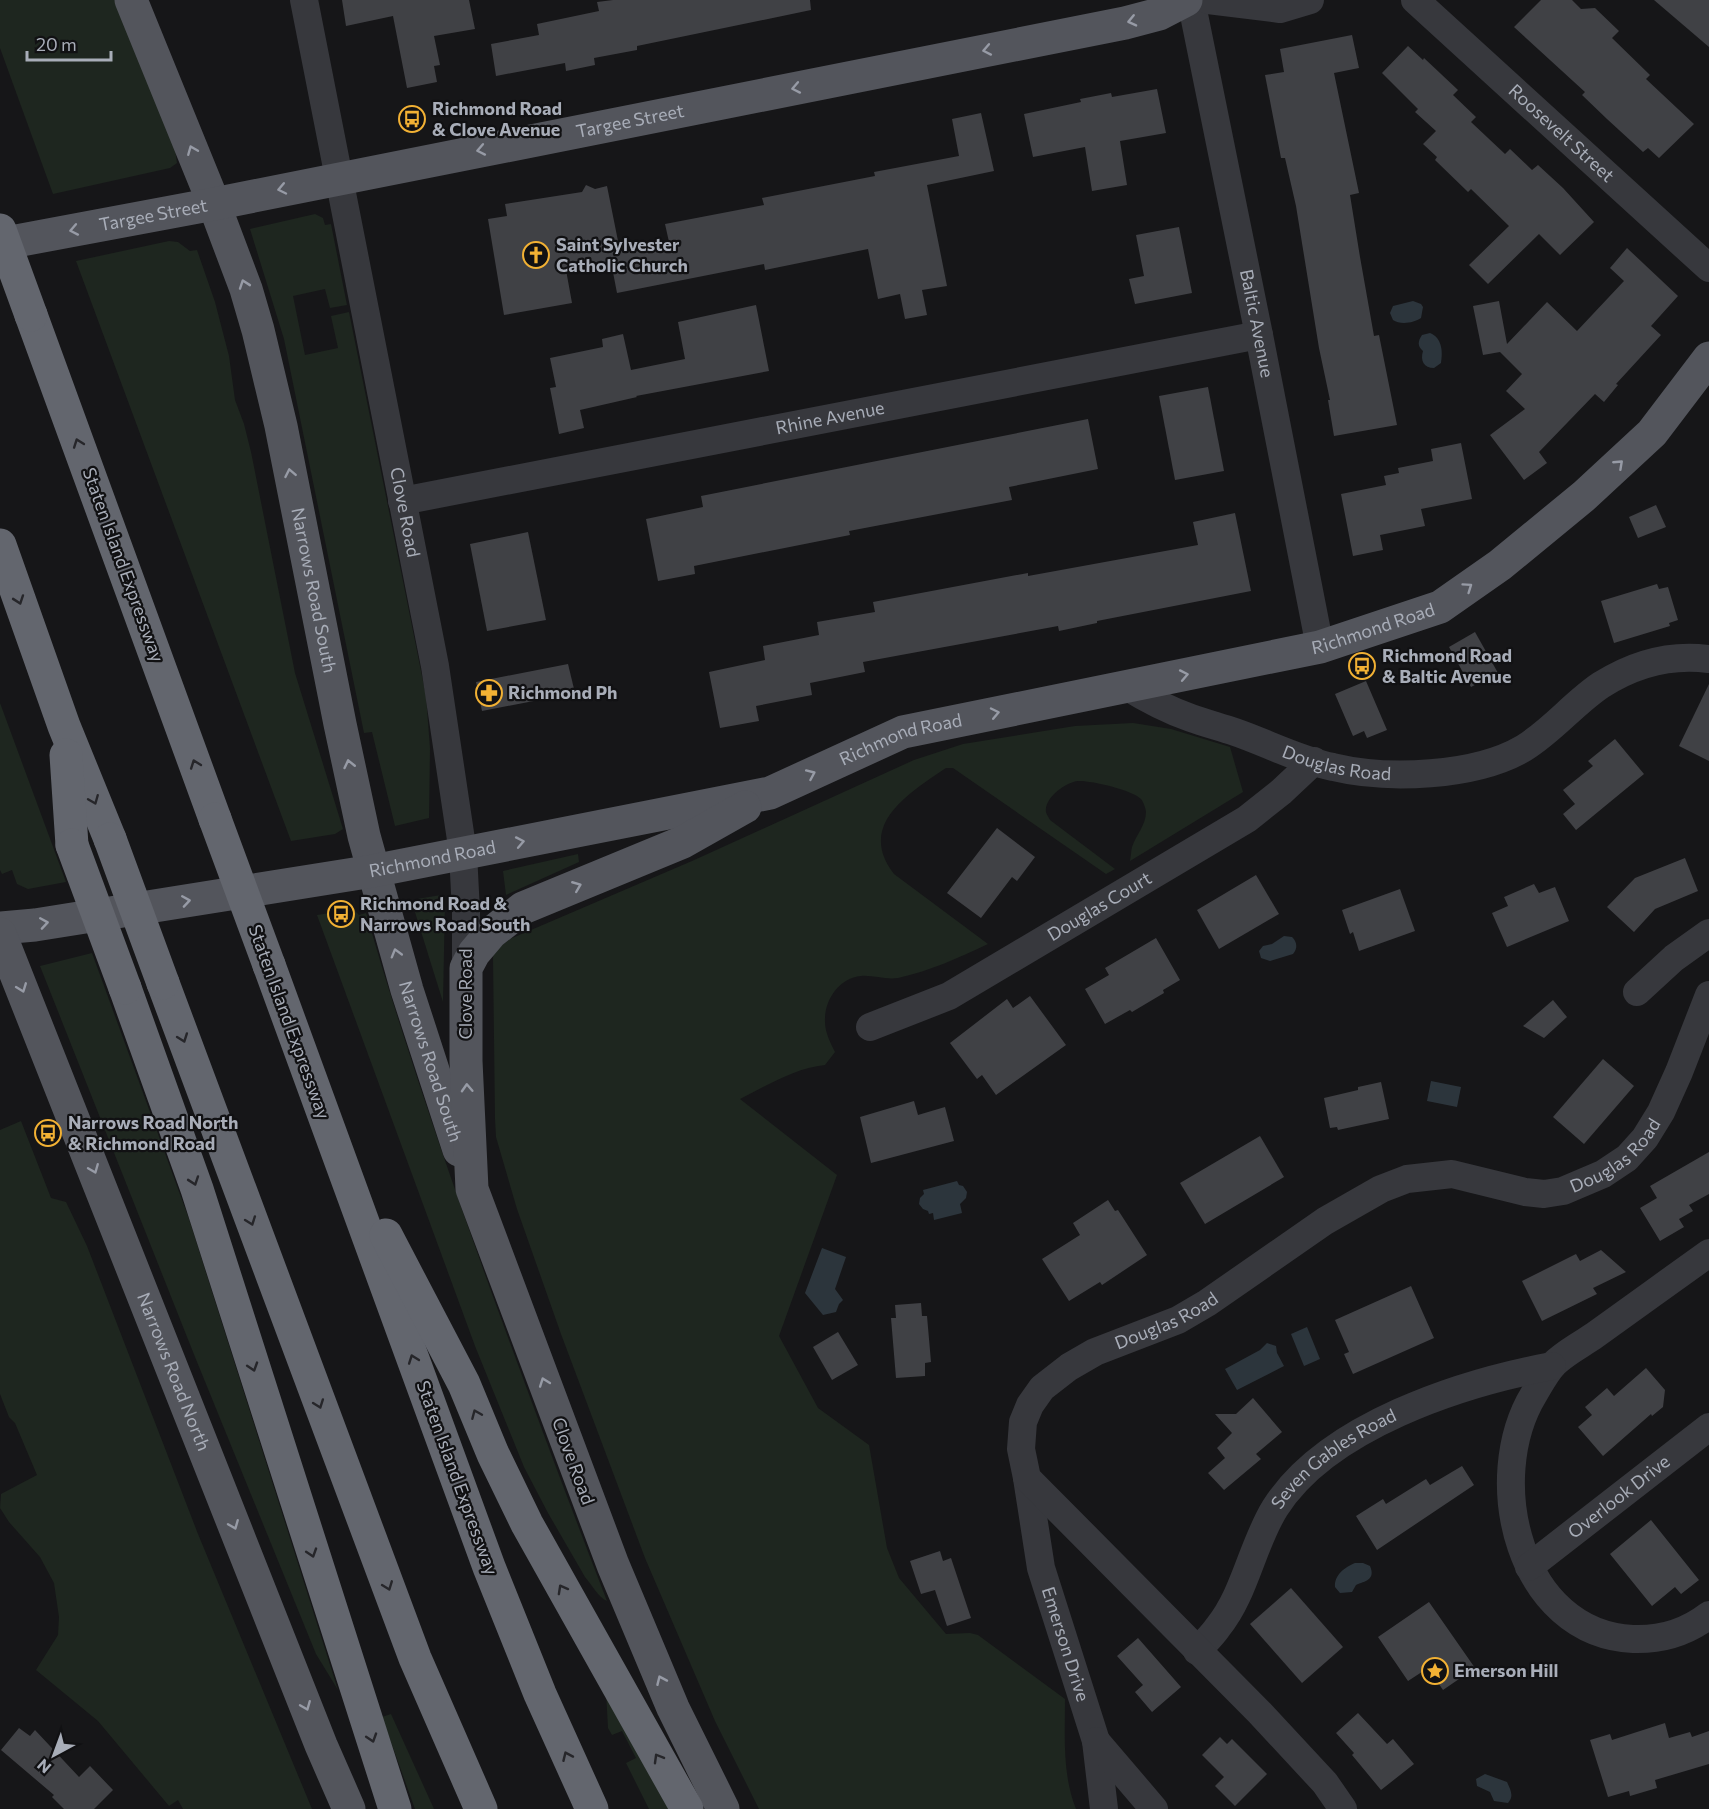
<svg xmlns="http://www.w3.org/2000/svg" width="1709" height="1809" font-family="Commissioner,sans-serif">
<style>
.green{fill:#1e261f}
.water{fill:#2c353c}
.building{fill:#404145}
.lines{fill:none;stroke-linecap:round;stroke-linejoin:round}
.minor{stroke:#37383d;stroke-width:28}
.major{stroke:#53555c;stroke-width:33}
.highway{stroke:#63666e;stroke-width:33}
.highway-bridge{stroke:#63666e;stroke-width:33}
.oneway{stroke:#979ba6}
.oneway2{stroke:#26262a}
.labels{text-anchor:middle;stroke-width:4.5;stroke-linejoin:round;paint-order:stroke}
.poi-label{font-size:18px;font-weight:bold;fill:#a8adb8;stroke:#111113;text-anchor:start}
.street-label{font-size:18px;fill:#a8adb8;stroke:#111113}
</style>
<rect width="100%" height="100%" fill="#161618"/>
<g class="green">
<path d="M0 0H115L175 149 177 163 170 168 53 194 0 48Z"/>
<path d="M315 214 323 218 325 225 331 224 347 305 330 308 325 289 293 296 305 355 338 348 331 316 349 312 426 696 430 748 429 818 395 826 372 732 364 733 284 339 250 229Z"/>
<path d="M169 241 178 242 190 251 197 250 215 302 229 356 235 400 244 424 251 452 295 673 343 829 335 834 291 841 76 261Z"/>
<path d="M0 703 66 882 28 889 17 884 12 870 2 874 0 870Z"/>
<path d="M1133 723 1171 729 1230 747 1243 792 1130 861C1131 856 1131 851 1132 847 1136 835 1146 825 1146 812 1146 809 1143 801 1141 799 1133 790 1089 780 1078 781 1066 782 1044 798 1046 812 1046 813 1049 818 1050 820L1115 869 1106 874 953 768H946C909 793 856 825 894 874L988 944C958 958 930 971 898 978 886 980 873 975 861 976 839 978 824 1000 825 1022 825 1032 830 1042 835 1052L825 1065C795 1068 768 1085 740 1099L837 1175 779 1336 818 1408 869 1445 887 1548 899 1578 946 1634 970 1633 978 1635 1065 1699C1065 1736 1062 1774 1076 1809H759L715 1721 645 1558 561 1334 517 1209 496 1137 495 1119 493 957 495 951 510 939 692 861 914 760 963 744 1075 726Z"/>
<path d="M578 854 579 862 506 895 503 871Z"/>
<path d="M441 895 445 900 443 1002 414 909 417 899Z"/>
<path d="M350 910H354L359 915 366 913C403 1041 446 1166 491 1291 529 1395 567 1498 607 1601 598 1597 592 1585 585 1577L548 1513 524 1467 475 1346 317 915Z"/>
<path d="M92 953 189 1219 338 1690 316 1654 193 1352 40 966Z"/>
<path d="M21 1121 51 1198 66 1202 87 1246 198 1534 312 1809H183L178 1800 169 1806 98 1721 36 1670 58 1635 59 1617 54 1583 40 1557 9 1522 0 1508 1 1494 37 1475 15 1423 9 1417 0 1394V1130Z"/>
<path d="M606 1692 674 1809H649L626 1763 636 1758 622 1731 612 1735 608 1728Z"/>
<path d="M391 1714 434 1809H415L382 1717Z"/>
</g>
<g class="water">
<path d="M1413 301 1421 304 1423 307 1421 318C1414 323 1400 325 1393 320L1390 313 1393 306Z"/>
<path d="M1430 333C1442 338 1443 351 1441 363L1434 368C1424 368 1420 361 1423 351 1417 346 1418 341 1422 335Z"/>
<path d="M1284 936 1292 937C1297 942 1298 948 1293 954L1270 961 1261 958 1259 951 1263 946 1272 944Z"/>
<path d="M1431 1081 1461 1087 1457 1107 1427 1101Z"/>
<path d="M957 1181 959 1185 963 1186 967 1192 966 1198 960 1204 962 1213 934 1220 933 1213 929 1214 928 1211 923 1209 919 1204 920 1198 924 1194 923 1190Z"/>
<path d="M822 1248 846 1257 835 1289 843 1300 839 1304 836 1312 823 1315 805 1293Z"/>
<path d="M1307 1327 1320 1359 1304 1366 1291 1334Z"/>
<path d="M1267 1343 1276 1346 1277 1353 1284 1366 1237 1390 1225 1369 1260 1350Z"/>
<path d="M1355 1563H1363L1370 1566C1376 1580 1365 1581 1356 1585L1352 1592 1340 1593 1335 1587C1334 1575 1345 1567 1355 1563Z"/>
<path d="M1485 1774 1507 1782C1511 1791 1514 1796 1508 1803L1494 1801 1490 1792 1477 1786 1476 1779Z"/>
</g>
<g class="building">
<path d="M342 0H469L475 29 434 36 440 65 434 66 437 82 407 88 393 16 346 26Z"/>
<path d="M613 0H810L811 10 637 46V50L594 58 595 65 566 71 565 63 496 76 491 44 539 35 537 24 599 11 597 2Z"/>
<path d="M1541 0H1572L1581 9 1595 8 1619 31 1612 38 1650 75 1646 79 1694 124 1659 158 1648 148 1643 152 1607 119 1582 95 1585 92 1514 27Z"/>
<path d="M1654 0H1709V47Z"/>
<path d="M1352 35 1359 68 1334 73 1359 193 1350 195 1360 257 1374 336 1379 335 1397 425 1334 436 1328 400H1330L1319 348 1296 206 1285 158H1281L1265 75 1284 72 1280 49Z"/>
<path d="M1408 46 1423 60 1424 58 1458 90 1453 95 1476 117 1471 122 1505 154 1510 149 1532 170 1538 165 1563 188 1594 222 1560 255 1539 234 1488 284 1469 265 1509 226 1471 189 1468 192 1435 160 1437 157 1423 144 1436 131 1415 112 1418 109 1382 73Z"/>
<path d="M1157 89 1166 133 1120 141 1127 185 1092 191 1085 147 1033 157 1024 114 1081 102 1080 99 1111 93 1112 97Z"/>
<path d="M981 113 994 171 927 185 947 286 922 290 927 315 905 319 900 294 878 299 868 249 765 270 764 264 617 293 611 262 566 270 572 303 504 315 488 219 507 216 505 204 582 192 586 185 595 189 607 186 620 251 669 242 665 224 764 205 762 198 875 176 874 172 959 156 952 119Z"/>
<path d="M1179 227 1192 293 1135 304 1129 279 1144 276 1136 235Z"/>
<path d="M1627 248 1678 296 1651 326 1661 335 1616 384 1618 385 1604 402 1595 394 1539 452 1547 463 1524 480 1490 435 1525 409 1506 391 1522 374 1500 352 1483 355 1473 306 1499 301 1507 344 1547 302 1577 331 1624 281 1610 268Z"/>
<path d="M756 305 769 371 636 396 637 397 580 410 584 428 559 434 550 388 556 387 550 358 603 347 602 339 623 334 631 370 685 359 678 322Z"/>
<path d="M1208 387 1224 471 1175 480 1159 396Z"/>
<path d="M1088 419 1098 469 1009 487 1012 500 849 531 850 535 694 566 695 574 658 581 646 519 703 507 701 496Z"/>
<path d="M1461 443 1472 499 1421 509 1425 526 1380 535 1383 550 1353 556 1341 494 1386 485 1384 476 1399 473 1398 468 1433 461 1431 449Z"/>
<path d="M1656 505 1666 527 1638 538 1629 517Z"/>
<path d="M1235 513 1251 591 1097 621V623L1059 631 1058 626 863 662 865 672 810 683 812 695 756 706 759 721 720 728 709 672 765 660 763 646 819 635 817 622 875 612 873 602 1028 573V576L1198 545 1193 522Z"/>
<path d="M528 532 546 620 487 631 470 544Z"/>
<path d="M1657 584 1659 589 1668 587 1678 620 1669 623 1670 626 1614 643 1601 601Z"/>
<path d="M1475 632 1498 673 1471 687 1449 647Z"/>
<path d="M568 664 575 693 482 711 476 682Z"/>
<path d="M1366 681 1387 730 1367 738 1364 731 1353 736 1335 694Z"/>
<path d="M1709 684V761L1679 746Z"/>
<path d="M1615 739 1644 774 1576 830 1563 814 1575 804 1563 790 1593 766 1588 761Z"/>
<path d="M997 828 1035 857 1017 881 1012 877 981 918 947 893Z"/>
<path d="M1685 858 1698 891 1655 909 1634 932 1607 907 1635 878Z"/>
<path d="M1256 875 1279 914 1219 949 1197 910Z"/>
<path d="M1534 884 1539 893 1555 887 1569 921 1507 947 1492 913 1508 906 1504 897Z"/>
<path d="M1400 889 1415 931 1359 951 1353 932 1350 934 1342 910Z"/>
<path d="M1156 938 1180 980 1163 990 1164 993 1132 1012 1130 1010 1105 1024 1085 989 1109 975 1105 968Z"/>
<path d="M1030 996 1066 1045 996 1095 982 1075 977 1079 950 1043 1007 999 1013 1008Z"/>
<path d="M1553 1000 1567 1017 1544 1038 1523 1026Z"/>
<path d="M1603 1059 1634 1086 1584 1144 1553 1117Z"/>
<path d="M1381 1082 1389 1119 1338 1130 1337 1127 1330 1128 1324 1098 1358 1090V1087Z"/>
<path d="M914 1101 918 1115 945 1107 954 1141 871 1163 860 1117Z"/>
<path d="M1260 1136 1284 1177 1205 1224 1180 1183Z"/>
<path d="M1709 1152V1194L1689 1205 1693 1211 1679 1219 1684 1227 1660 1241 1640 1208 1657 1198 1650 1186Z"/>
<path d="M1108 1200 1115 1211 1118 1210 1147 1255 1102 1285 1100 1282 1069 1301 1042 1259 1080 1235 1073 1223Z"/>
<path d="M1601 1250 1626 1272 1593 1288 1597 1294 1542 1321 1522 1281 1576 1254 1580 1261Z"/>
<path d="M1411 1286 1434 1338 1353 1374 1344 1354 1349 1352 1335 1320Z"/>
<path d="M921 1303 922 1316H927L931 1362 925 1363V1376L896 1378 891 1318H896L895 1305Z"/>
<path d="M838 1332 858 1365 832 1380 813 1347Z"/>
<path d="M1646 1368 1665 1390 1663 1407 1652 1416 1651 1414 1603 1456 1578 1427 1592 1415 1585 1407 1607 1388 1614 1396Z"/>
<path d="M1253 1398 1282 1432 1256 1454 1261 1459 1224 1490 1208 1473 1225 1458 1217 1448 1232 1433 1215 1414H1236Z"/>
<path d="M1462 1466 1474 1485 1377 1550 1356 1516 1383 1499 1386 1504 1426 1479 1430 1485Z"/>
<path d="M1651 1520 1699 1580 1681 1594 1675 1587 1652 1606 1610 1554Z"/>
<path d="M940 1551 943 1561 951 1558 971 1618 947 1626 935 1590 921 1594 910 1561Z"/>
<path d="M1291 1588 1343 1647 1302 1683 1250 1624Z"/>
<path d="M1429 1602 1475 1668 1443 1690 1428 1668 1408 1681 1378 1637Z"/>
<path d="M1138 1638 1181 1687 1152 1712 1135 1692 1143 1685 1117 1656Z"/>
<path d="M1358 1713 1387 1744 1393 1739 1414 1764 1381 1790 1352 1755 1354 1753 1336 1733Z"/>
<path d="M1665 1723 1669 1738 1690 1732 1692 1737 1709 1731V1764L1655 1780 1657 1788 1630 1796 1629 1791 1608 1797 1590 1740 1610 1734 1612 1740Z"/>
<path d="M19 1728 30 1736 35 1730 79 1777 90 1766 113 1790 94 1809H64L52 1797 54 1795 1 1750Z"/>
<path d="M1220 1737 1227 1744 1232 1739 1267 1774 1235 1806 1215 1786 1224 1777 1202 1755Z"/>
</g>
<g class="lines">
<g class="minor">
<path id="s1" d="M304 0 435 666 463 853 466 912V968"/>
<path id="s2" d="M1191 0 1259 335 1320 647"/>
<path d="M1208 0 1280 9 1310 0"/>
<path id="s3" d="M1415 0 1709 268"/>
<path id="s4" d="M402 501 1259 335"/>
<path id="s5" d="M1126 686C1147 699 1168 710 1191 718 1205 723 1220 727 1235 732 1267 743 1299 760 1333 767 1387 780 1475 777 1524 748 1553 730 1574 703 1601 685 1634 664 1671 654 1709 659"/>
<path d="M1637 992 1674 958 1709 933"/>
<path id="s6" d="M870 1027 949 996 1247 819 1281 792 1314 761"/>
<path d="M1709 1253C1671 1280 1633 1308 1595 1335 1581 1345 1562 1354 1551 1367 1545 1375 1539 1385 1534 1394 1482 1479 1519 1634 1633 1639 1661 1640 1687 1632 1709 1615"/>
<path id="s7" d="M1027 1478 1041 1568 1096 1741 1104 1809"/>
<path id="s8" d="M1529 1567 1709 1427"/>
<path id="s9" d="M1197 1651C1204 1643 1212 1636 1218 1627 1245 1594 1252 1545 1275 1508 1327 1426 1461 1383 1552 1366"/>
<path d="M1096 1741 1154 1809"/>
<path id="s10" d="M1343 1809 1325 1783 1260 1713 1027 1478 1021 1449 1023 1422 1030 1405 1042 1388 1069 1367 1095 1352 1178 1320 1207 1303 1325 1221 1381 1189 1407 1179 1452 1174 1525 1192 1544 1194 1563 1191 1603 1174 1627 1158 1645 1138 1661 1112 1679 1072 1709 995"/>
</g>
<g class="major">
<path id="s11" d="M131 0 214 204 246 289 258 330 281 426 340 724 364 836 407 990 459 1150"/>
<path id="s12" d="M0 244 214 204 1125 23 1159 14 1186 0"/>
<path id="s13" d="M0 928 35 925 373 871 770 793 903 732 1320 647 1440 607 1500 565 1584 496 1652 433 1709 358"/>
<path id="s14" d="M0 934 321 1745 349 1809"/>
<path d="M723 1809 673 1708 613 1565 472 1189 466 1061V968L474 953 491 933 523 908 683 842 745 807"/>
</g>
<g class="highway">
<path d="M31 315 215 819"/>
<path d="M0 545 64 726 110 839"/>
<path d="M66 755 72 845"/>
<path d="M269 965 489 1567 540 1694 592 1809"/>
<path d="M163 983 415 1658 481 1809"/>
<path d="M125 988 197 1189 395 1809"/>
<path d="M386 1235 464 1384 493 1454 527 1524 687 1809"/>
</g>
<g class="highway-bridge">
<path d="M0 230 31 315"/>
<path d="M215 819 269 965"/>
<path d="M110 839 163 983"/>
<path d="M72 845 125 988"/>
</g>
</g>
<defs><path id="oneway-chevron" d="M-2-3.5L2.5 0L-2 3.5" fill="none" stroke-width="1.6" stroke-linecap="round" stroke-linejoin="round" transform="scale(1.5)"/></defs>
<g class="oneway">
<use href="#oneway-chevron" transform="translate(1132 21) rotate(167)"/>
<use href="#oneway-chevron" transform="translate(987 50) rotate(169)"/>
<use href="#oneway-chevron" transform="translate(796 88) rotate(169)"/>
<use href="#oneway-chevron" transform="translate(192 150) rotate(-112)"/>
<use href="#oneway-chevron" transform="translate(481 150) rotate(169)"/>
<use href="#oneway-chevron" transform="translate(282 189) rotate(168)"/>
<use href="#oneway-chevron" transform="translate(74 230) rotate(169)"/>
<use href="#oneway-chevron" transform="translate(244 284) rotate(-109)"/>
<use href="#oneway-chevron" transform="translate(1619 464) rotate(-43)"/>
<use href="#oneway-chevron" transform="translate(290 473) rotate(-101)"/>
<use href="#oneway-chevron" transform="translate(1468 587) rotate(-35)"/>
<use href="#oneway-chevron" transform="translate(1184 675) rotate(-11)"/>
<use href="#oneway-chevron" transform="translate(995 713) rotate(-12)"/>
<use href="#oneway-chevron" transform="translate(349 764) rotate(-103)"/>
<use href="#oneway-chevron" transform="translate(811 774) rotate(-24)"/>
<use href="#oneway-chevron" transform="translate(520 842) rotate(-11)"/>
<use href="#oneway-chevron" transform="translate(577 886) rotate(-22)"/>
<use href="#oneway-chevron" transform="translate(186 901) rotate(-9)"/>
<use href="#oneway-chevron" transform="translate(44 923) rotate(-9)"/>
<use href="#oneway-chevron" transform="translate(396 953) rotate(-106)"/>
<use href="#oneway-chevron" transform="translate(22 988) rotate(69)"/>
<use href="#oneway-chevron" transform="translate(467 1088) rotate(-93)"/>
<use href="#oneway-chevron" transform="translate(94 1169) rotate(68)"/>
<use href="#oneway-chevron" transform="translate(544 1382) rotate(-110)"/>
<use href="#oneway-chevron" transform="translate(234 1525) rotate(68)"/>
<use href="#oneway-chevron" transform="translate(661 1680) rotate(-114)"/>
<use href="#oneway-chevron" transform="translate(306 1706) rotate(68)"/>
</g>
<g class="oneway2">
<use href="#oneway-chevron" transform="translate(78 443) rotate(-110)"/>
<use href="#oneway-chevron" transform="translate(19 600) rotate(71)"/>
<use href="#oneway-chevron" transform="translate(195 764) rotate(-110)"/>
<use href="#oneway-chevron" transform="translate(94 800) rotate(68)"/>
<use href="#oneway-chevron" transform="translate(183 1038) rotate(70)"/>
<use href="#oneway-chevron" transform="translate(194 1181) rotate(71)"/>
<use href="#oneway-chevron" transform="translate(251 1221) rotate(70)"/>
<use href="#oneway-chevron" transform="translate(413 1359) rotate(-110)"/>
<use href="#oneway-chevron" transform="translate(253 1367) rotate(72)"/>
<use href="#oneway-chevron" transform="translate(319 1404) rotate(70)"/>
<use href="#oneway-chevron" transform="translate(476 1414) rotate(-113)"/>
<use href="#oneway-chevron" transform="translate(312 1553) rotate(72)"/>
<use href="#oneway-chevron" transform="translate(388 1586) rotate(69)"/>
<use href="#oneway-chevron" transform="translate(562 1589) rotate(-119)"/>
<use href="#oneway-chevron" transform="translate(372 1738) rotate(72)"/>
<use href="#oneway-chevron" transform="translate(567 1756) rotate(-114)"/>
<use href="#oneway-chevron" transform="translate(658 1758) rotate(-120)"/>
</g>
<defs>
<symbol id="bus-ring" viewBox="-11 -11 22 22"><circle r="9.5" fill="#111113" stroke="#f2b134" stroke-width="1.5"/><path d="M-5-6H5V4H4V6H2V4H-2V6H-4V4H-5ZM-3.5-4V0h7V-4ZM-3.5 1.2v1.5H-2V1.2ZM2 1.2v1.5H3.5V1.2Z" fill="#f2b134"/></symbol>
<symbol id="church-ring" viewBox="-11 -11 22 22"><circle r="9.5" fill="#111113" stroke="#f2b134" stroke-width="1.5"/><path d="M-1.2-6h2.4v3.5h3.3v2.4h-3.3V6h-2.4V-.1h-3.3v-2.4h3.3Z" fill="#f2b134"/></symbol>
<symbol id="pharmacy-ring" viewBox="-11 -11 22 22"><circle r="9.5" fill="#111113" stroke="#f2b134" stroke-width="1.5"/><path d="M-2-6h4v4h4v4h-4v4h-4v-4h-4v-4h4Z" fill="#f2b134"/></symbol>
<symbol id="sight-ring" viewBox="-11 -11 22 22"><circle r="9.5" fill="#111113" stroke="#f2b134" stroke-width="1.5"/><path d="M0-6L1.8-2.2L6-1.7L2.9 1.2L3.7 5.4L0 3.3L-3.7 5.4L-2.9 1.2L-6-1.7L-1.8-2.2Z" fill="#f2b134"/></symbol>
</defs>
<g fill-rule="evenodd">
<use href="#bus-ring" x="397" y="104" width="30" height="30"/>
<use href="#church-ring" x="521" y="240" width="30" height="30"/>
<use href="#bus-ring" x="1347" y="651" width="30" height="30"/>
<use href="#pharmacy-ring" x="474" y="678" width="30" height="30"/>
<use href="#bus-ring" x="326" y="899" width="30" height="30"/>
<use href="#bus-ring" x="33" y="1118" width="30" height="30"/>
<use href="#sight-ring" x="1420" y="1656" width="30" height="30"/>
</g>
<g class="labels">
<g class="poi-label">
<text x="432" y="115">Richmond Road<tspan x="432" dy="21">&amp; Clove Avenue</tspan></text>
<text x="556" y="251">Saint Sylvester<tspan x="556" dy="21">Catholic Church</tspan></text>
<text x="1382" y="662">Richmond Road<tspan x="1382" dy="21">&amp; Baltic Avenue</tspan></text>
<text x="508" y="699">Richmond Ph</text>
<text x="360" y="910">Richmond Road &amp;<tspan x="360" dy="21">Narrows Road South</tspan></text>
<text x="68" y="1129">Narrows Road North<tspan x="68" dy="21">&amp; Richmond Road</tspan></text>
<text x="1454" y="1677">Emerson Hill</text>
</g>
<g class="street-label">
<text dy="6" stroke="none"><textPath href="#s12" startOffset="642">Targee Street</textPath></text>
<text dy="6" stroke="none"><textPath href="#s3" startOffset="198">Roosevelt Street</textPath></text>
<text dy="6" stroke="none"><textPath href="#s12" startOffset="156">Targee Street</textPath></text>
<text dy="6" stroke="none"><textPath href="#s2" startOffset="330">Baltic Avenue</textPath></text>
<text dy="6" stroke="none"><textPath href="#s4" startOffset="436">Rhine Avenue</textPath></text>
<text dy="6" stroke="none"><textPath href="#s1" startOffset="522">Clove Road</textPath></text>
<text transform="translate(123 565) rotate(70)" y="6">Staten Island Expressway</text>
<text dy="6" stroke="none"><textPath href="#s11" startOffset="620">Narrows Road South</textPath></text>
<text dy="6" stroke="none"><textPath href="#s13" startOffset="1410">Richmond Road</textPath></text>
<text dy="6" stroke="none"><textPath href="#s13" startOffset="924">Richmond Road</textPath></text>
<text dy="6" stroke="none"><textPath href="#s5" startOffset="226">Douglas Road</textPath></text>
<text dy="6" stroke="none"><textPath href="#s13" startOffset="438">Richmond Road</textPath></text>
<text dy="6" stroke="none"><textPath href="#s6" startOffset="260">Douglas Court</textPath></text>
<text transform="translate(466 994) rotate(-90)" y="6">Clove Road</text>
<text transform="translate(289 1022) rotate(70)" y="6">Staten Island Expressway</text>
<text dy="6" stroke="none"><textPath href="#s11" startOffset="1106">Narrows Road South</textPath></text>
<text dy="6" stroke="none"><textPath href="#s10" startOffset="1200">Douglas Road</textPath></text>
<text dy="6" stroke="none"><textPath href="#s10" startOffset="696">Douglas Road</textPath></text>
<text dy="6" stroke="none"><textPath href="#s14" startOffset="471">Narrows Road North</textPath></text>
<text transform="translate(573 1461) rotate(70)" y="6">Clove Road</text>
<text dy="6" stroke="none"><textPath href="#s9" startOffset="242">Seven Gables Road</textPath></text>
<text transform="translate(457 1478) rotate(70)" y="6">Staten Island Expressway</text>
<text dy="6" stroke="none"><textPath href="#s8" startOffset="114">Overlook Drive</textPath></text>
<text dy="6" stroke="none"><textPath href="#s7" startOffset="171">Emerson Drive</textPath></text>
</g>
</g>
<g transform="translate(54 1755) rotate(221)" stroke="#111113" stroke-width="4.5" paint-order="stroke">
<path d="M0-4.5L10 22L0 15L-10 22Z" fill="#a8adb8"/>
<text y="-9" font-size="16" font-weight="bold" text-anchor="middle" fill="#a8adb8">N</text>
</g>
<path d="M27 51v9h84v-9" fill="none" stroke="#a8adb8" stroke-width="3"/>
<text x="36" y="51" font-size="18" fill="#a8adb8" stroke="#111113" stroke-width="4.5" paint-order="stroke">20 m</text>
</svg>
